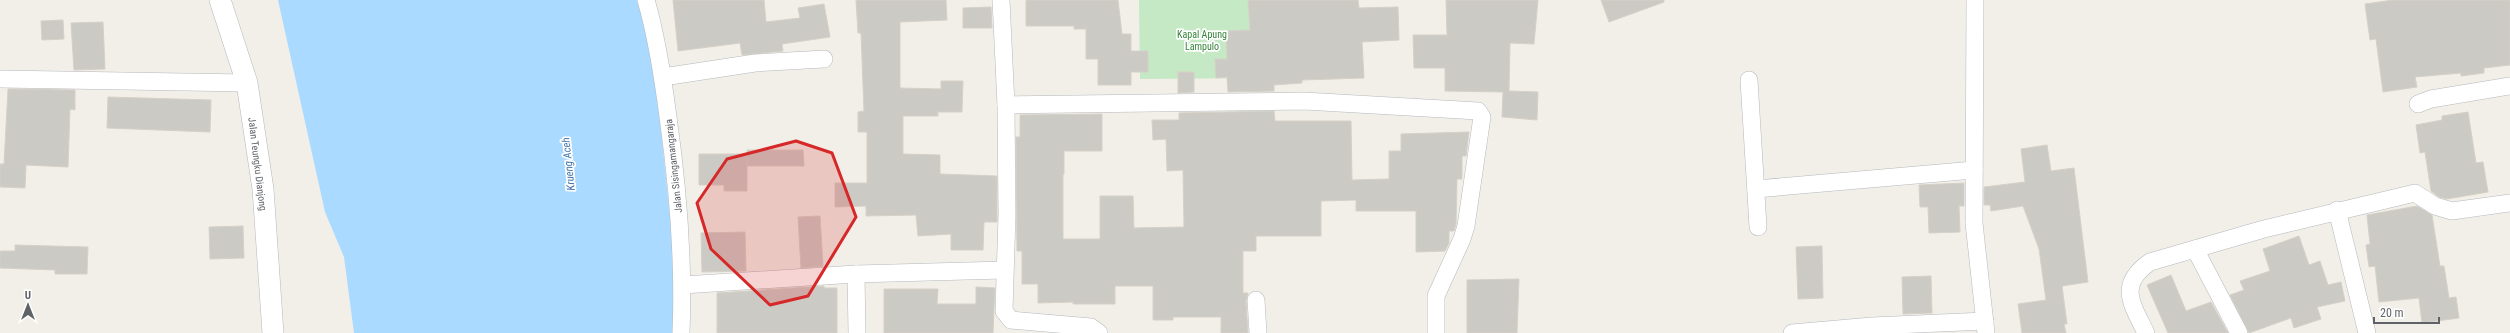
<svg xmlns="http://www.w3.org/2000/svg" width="2510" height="333" font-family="'Roboto Condensed',sans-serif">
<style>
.green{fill:#c5e8c5}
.water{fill:#aadaff}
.building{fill:#cccac5;stroke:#d6d1c6}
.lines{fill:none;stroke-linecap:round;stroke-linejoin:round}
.minor-casing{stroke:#b5b8bc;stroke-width:18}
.tertiary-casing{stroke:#b5b8bc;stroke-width:22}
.minor{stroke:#fff;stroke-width:17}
.tertiary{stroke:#fff;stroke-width:21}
.marked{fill:#d62828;fill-opacity:0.2;stroke:#d62828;stroke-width:3;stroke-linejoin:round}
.labels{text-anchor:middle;stroke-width:3.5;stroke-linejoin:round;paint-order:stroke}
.park-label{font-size:10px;fill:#348238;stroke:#fff}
.street-label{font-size:10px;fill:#5f6368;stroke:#fff}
.water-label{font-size:11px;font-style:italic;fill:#4174aa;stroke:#fff}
</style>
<rect width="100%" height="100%" fill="#f1efe8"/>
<path class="green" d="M1139 0H1265L1266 78 1140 79Z"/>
<path class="water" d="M278 0H637L652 44 676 273V333H354L344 257 325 212Z"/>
<g class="building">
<path d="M673 0H764L766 22 800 18 798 8 824 4 830 37 782 44 783 51 742 55 740 43 678 51Z"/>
<path d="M856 0H946L947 20 900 22V88L941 89V81H963L962 112H938V116H903V154L940 155V174L997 176V222H984L983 250H951V234L918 236 916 215 866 216V206L835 207V183H867V132H858V112L864 111 861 33H858Z"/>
<path d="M1026 0H1118L1122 34H1131V51H1148V72H1131V85H1098V59H1086V29H1074V26H1026Z"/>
<path d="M1248 0H1358L1359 8 1398 7 1399 40 1362 42 1364 78 1302 80V83L1274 85V91L1228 92 1227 77 1216 78 1215 59H1227L1226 31 1250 30Z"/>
<path d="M1446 0H1538L1534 44 1510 43 1509 91 1538 92 1537 120 1502 117 1503 92 1445 91V68H1414L1413 35H1447Z"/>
<path d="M1601 0H1664V2L1609 22Z"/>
<path d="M2393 0H2510V65L2484 68V73L2461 76V73L2415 77 2417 87 2383 92 2376 39 2370 40 2365 4Z"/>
<path d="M991 7 992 28H963V8Z"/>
<path d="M63 20 64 39 42 40 41 21Z"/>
<path d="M103 22 105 69 74 70 71 23Z"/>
<path d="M1178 72H1194V92L1178 93Z"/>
<path d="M8 89 75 90V110L70 109 68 167 26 165 25 188 0 187V164H4Z"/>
<path d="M108 97 211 100 210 132 107 128Z"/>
<path d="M1274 111 1275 121H1351L1352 180 1389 179V151H1401V134L1469 132 1466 156H1462V179H1457L1456 224 1454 231H1449V243L1445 251 1416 252V211H1356V200L1321 201V236H1256V251H1243V293H1248L1246 301 1248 333H1221V317H1173V320H1153V286H1115V304H1073V302L1038 303V284H1022V251H1017L1016 137H1020V115L1102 114V151H1064V174H1063V239H1100V196H1133L1134 228 1184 227 1183 170 1167 171 1166 139 1153 140 1152 120H1179V113Z"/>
<path d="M2468 112 2476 163 2483 162 2488 192 2447 199 2439 197 2431 191 2425 152 2420 153 2416 125 2442 120V116Z"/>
<path d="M2047 145 2051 171 2074 168 2088 282 2062 286 2067 324H2064L2066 333H2022L2018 304 2046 300 2039 249 2023 206 1991 211 1990 205H1984V187L2025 182 2021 149Z"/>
<path d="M747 150H803L804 166H747Z"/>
<path d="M699 154H747V191H724V185H699Z"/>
<path d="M1964 183V206H1959L1960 232 1929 233 1928 207H1920L1919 185Z"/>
<path d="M2417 206 2432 215 2440 266H2444L2449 298 2456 297 2459 318 2422 323 2419 298 2379 302 2375 266 2369 267 2366 245 2370 244 2367 215Z"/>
<path d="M820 216 823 266 801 268 798 217Z"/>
<path d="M243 226 244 258 210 259 209 227Z"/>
<path d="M745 232 746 271 702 272 701 233Z"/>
<path d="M2299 236 2309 265 2320 261 2328 285 2341 282 2345 301 2317 307 2321 319 2294 328 2291 318 2249 333 2230 295 2244 290 2240 281 2270 271 2263 249Z"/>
<path d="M15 245 88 247 87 274H55V270L0 268V251H15Z"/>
<path d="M1822 246 1823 298 1798 299 1796 247Z"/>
<path d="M2171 275 2186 311 2211 302 2228 333H2168L2147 285Z"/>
<path d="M1931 276 1932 313 1903 314 1902 277Z"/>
<path d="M1519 279 1517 333H1467V280Z"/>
<path d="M824 286V288H837V333H717V293Z"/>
<path d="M976 287 995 288 993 333H884V289H938L937 304H976Z"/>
</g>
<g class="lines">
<defs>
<g id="minor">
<path d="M646 0C657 38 663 78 668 117 678 188 684 261 681 333"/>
<path d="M1001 0 1006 105 1007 215 1004 311 1011 320 1091 327 1099 333"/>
<path d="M1975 0 1974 223 1986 333"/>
<path d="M663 77 755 63 824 59"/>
<path d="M0 79 247 83"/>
<path d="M1749 80 1758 227"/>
<path d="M2418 104 2431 99 2510 86"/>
<path d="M1006 105 1304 101 1478 111 1482 117 1466 226 1462 239 1436 296V333"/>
<path d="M1756 189 1974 170"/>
<path d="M2337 210 2367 333"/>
<path d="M2195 249 2239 333"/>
<path d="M856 274 857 333"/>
<path d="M683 285 856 274 1004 270"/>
<path d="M1256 300 1258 333"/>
<path d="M1792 333 1872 326 1985 321"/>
<path d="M2146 333C2132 304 2117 285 2150 262L2264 229 2415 193 2435 206 2452 211 2510 203"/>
</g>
<path id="tertiary" d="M220 0 247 83 263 189 273 333"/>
</defs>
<use href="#minor" class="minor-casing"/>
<use href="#tertiary" class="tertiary-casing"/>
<use href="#minor" class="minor"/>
<use href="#tertiary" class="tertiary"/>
</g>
<path class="marked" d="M796 141 832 153 856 217 808 296 770 305 711 249 697 203 727 159Z"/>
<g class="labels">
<g class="park-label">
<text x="1202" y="38">Kapal Apung<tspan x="1202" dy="12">Lampulo</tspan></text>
</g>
<g class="street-label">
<text transform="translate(258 164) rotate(83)" y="4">Jalan Teungku Dianjong</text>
<text transform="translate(673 166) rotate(-96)" y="4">Jalan Sisingamangaraja</text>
</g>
<g class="water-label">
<text transform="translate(568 164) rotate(-96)" y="4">Krueng Aceh</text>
</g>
</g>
<g transform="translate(28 305)" stroke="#ffffff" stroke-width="3" paint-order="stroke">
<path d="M0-3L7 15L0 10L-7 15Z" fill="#5f6368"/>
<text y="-6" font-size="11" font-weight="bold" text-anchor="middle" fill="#5f6368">U</text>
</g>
<path d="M2374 317v6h65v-6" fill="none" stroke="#5f6368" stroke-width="2"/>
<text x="2380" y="317" font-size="12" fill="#5f6368" stroke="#ffffff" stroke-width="3" paint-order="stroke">20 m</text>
</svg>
